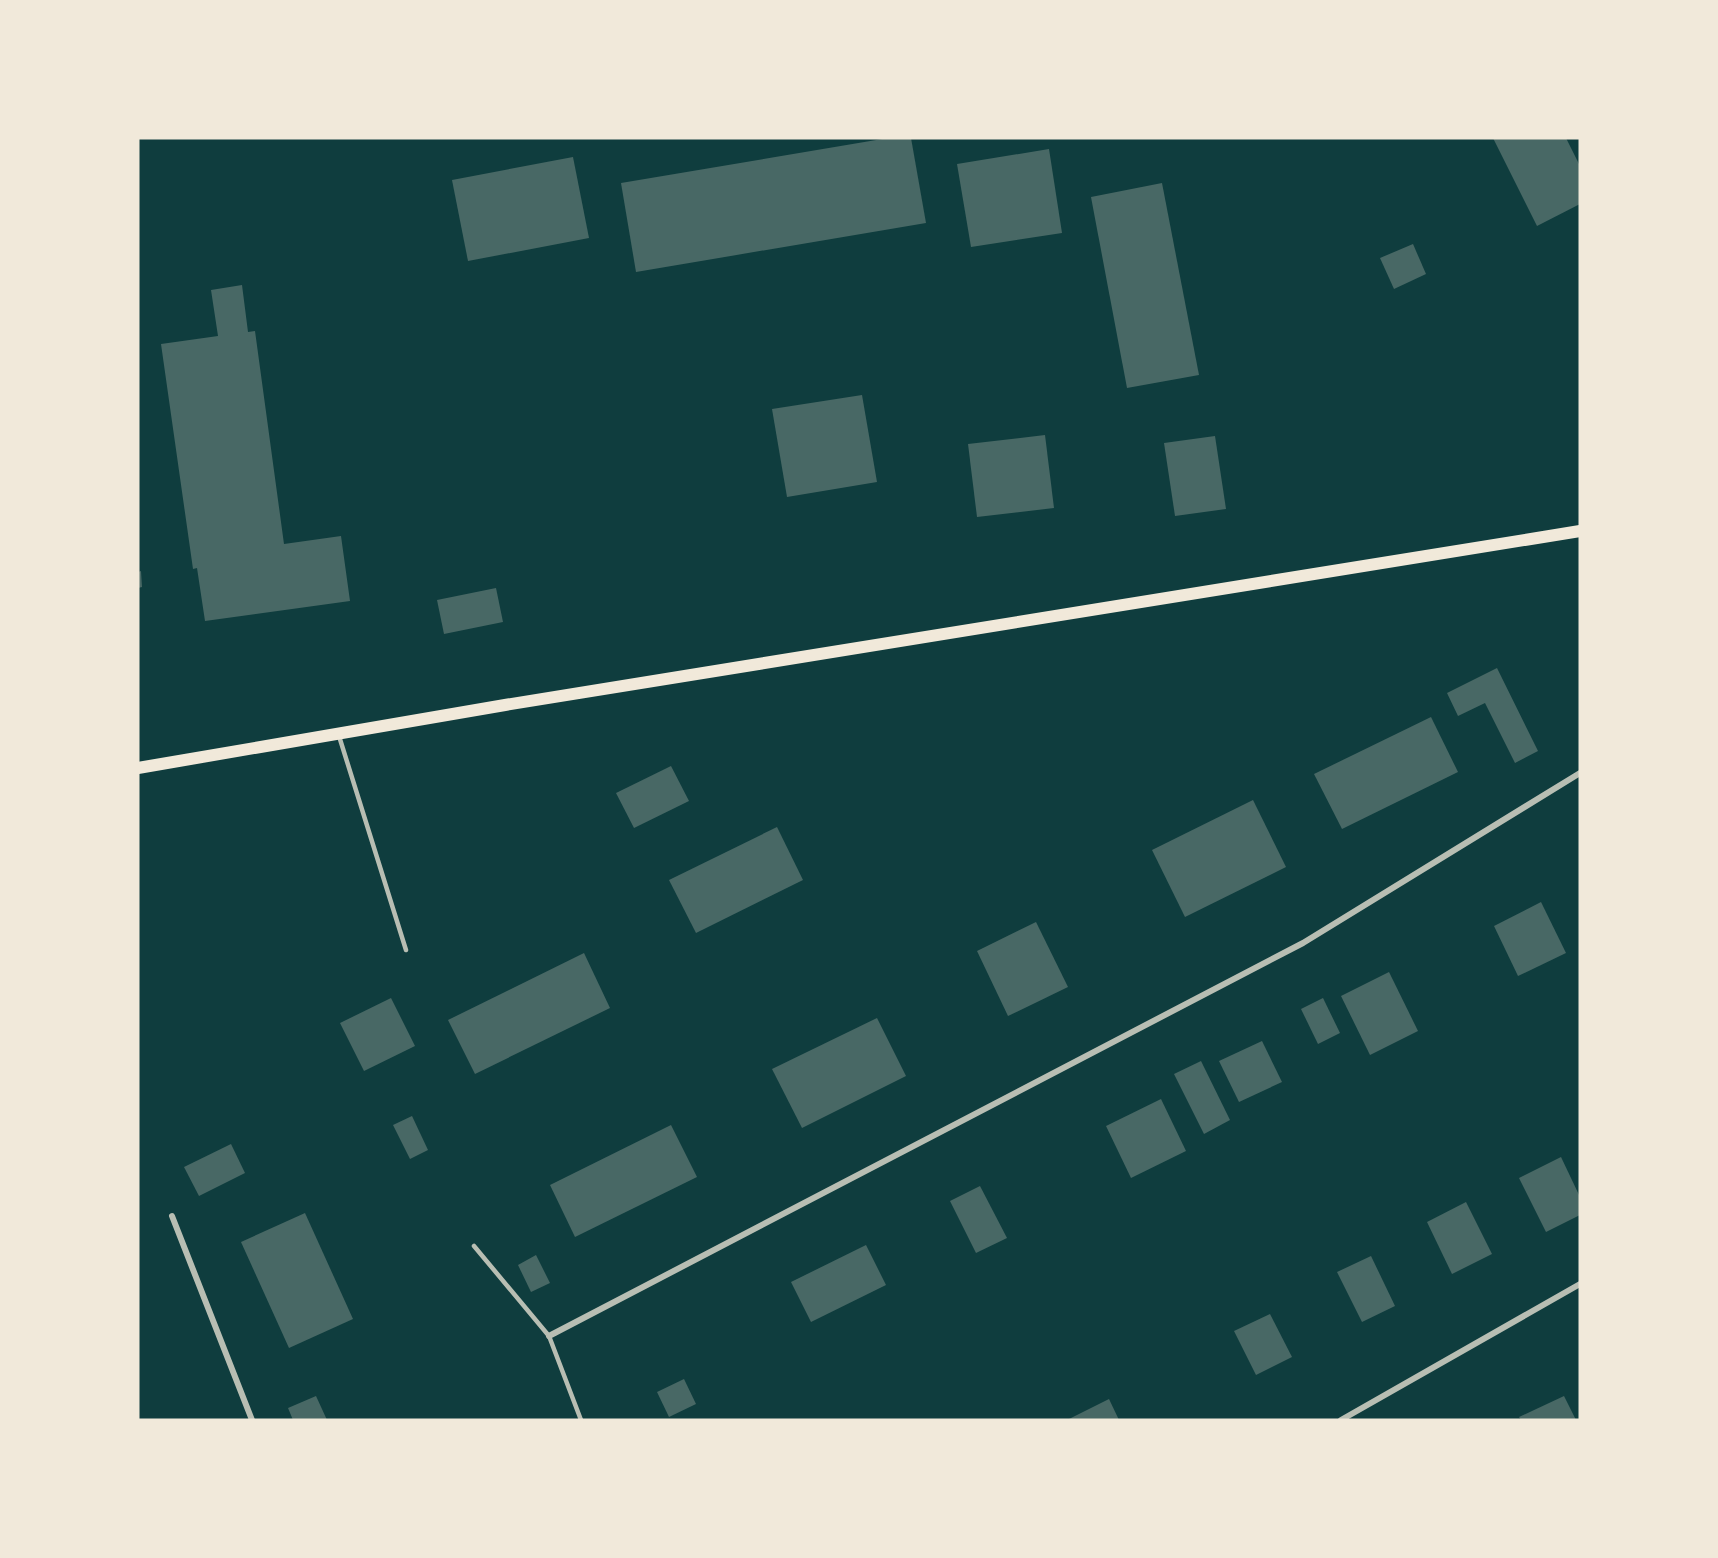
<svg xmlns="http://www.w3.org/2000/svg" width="1718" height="1558" font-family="Merriweather,serif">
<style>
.building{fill:#486865}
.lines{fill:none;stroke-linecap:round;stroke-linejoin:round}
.service{stroke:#b8beb3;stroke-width:4.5}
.minor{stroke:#b8beb3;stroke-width:6}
.secondary{stroke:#f1e9da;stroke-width:12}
</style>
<rect width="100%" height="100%" fill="#0f3d3e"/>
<g class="building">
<path d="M888 138H911L926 223 636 272 621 183Z"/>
<path d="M1493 138H1566L1580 166V204L1537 226Z"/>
<path d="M1049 149 1062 233 971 247 957 164Z"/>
<path d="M573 157 589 238 468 261 452 180Z"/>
<path d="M1162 183 1199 375 1127 388 1091 197Z"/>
<path d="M1413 244 1426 274 1394 289 1380 258Z"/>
<path d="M242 285 248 332 255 331 284 544 341 536 350 601 205 621 197 568 193 569 161 344 218 336 211 290Z"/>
<path d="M862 395 877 482 787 497 772 409Z"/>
<path d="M1045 435 1054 508 977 517 968 444Z"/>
<path d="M1215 436 1226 509 1175 516 1164 443Z"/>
<path d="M141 571 142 587 138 588V572Z"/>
<path d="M496 588 503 622 444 634 437 600Z"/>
<path d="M1497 668 1538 751 1515 763 1485 703 1458 716 1447 693Z"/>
<path d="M1431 717 1458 772 1342 829 1314 774Z"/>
<path d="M671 766 689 801 634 828 616 793Z"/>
<path d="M1253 800 1286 867 1185 917 1152 850Z"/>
<path d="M777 827 803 880 696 933 669 880Z"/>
<path d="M1541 902 1566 953 1518 976 1494 926Z"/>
<path d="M1036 922 1068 987 1008 1016 977 951Z"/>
<path d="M584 953 610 1008 475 1074 448 1020Z"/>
<path d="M1389 972 1418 1031 1370 1055 1341 996Z"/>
<path d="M391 998 415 1046 364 1071 340 1023Z"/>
<path d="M1323 998 1340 1033 1318 1044 1301 1009Z"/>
<path d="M877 1018 906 1076 802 1128 772 1069Z"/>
<path d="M1262 1041 1282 1082 1239 1102 1219 1061Z"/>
<path d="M1201 1061 1230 1120 1204 1134 1174 1074Z"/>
<path d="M1161 1099 1186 1151 1131 1178 1106 1126Z"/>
<path d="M412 1116 428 1150 410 1159 393 1125Z"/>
<path d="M671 1125 697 1177 575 1237 550 1185Z"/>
<path d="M231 1144 245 1173 199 1196 184 1167Z"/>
<path d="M1561 1157 1580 1197V1215L1546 1232 1519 1178Z"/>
<path d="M980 1186 1007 1238 976 1253 950 1201Z"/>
<path d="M1466 1202 1492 1254 1452 1274 1427 1222Z"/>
<path d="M305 1213 353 1319 289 1348 241 1242Z"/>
<path d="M866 1245 886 1285 811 1322 791 1282Z"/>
<path d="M536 1255 550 1283 531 1292 518 1265Z"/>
<path d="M1371 1256 1395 1306 1362 1322 1337 1272Z"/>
<path d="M1270 1314 1292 1357 1256 1375 1234 1331Z"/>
<path d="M684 1379 696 1404 669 1417 657 1392Z"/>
<path d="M316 1396 327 1420H293L288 1408Z"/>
<path d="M1564 1396 1576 1420H1521L1519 1417Z"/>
<path d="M1109 1399 1119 1420H1067Z"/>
</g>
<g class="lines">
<g class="service">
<path d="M339 736 406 950"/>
<path d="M474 1246 549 1336 581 1420"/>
</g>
<g class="minor">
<path d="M172 1216 252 1420"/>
<path d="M549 1336 1303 943 1580 773"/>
<path d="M1341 1420 1580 1284"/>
</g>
<path class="secondary" d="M138 768 505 705 1580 531"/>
</g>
<rect width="1718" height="1558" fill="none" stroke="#f1e9da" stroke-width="279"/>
</svg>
